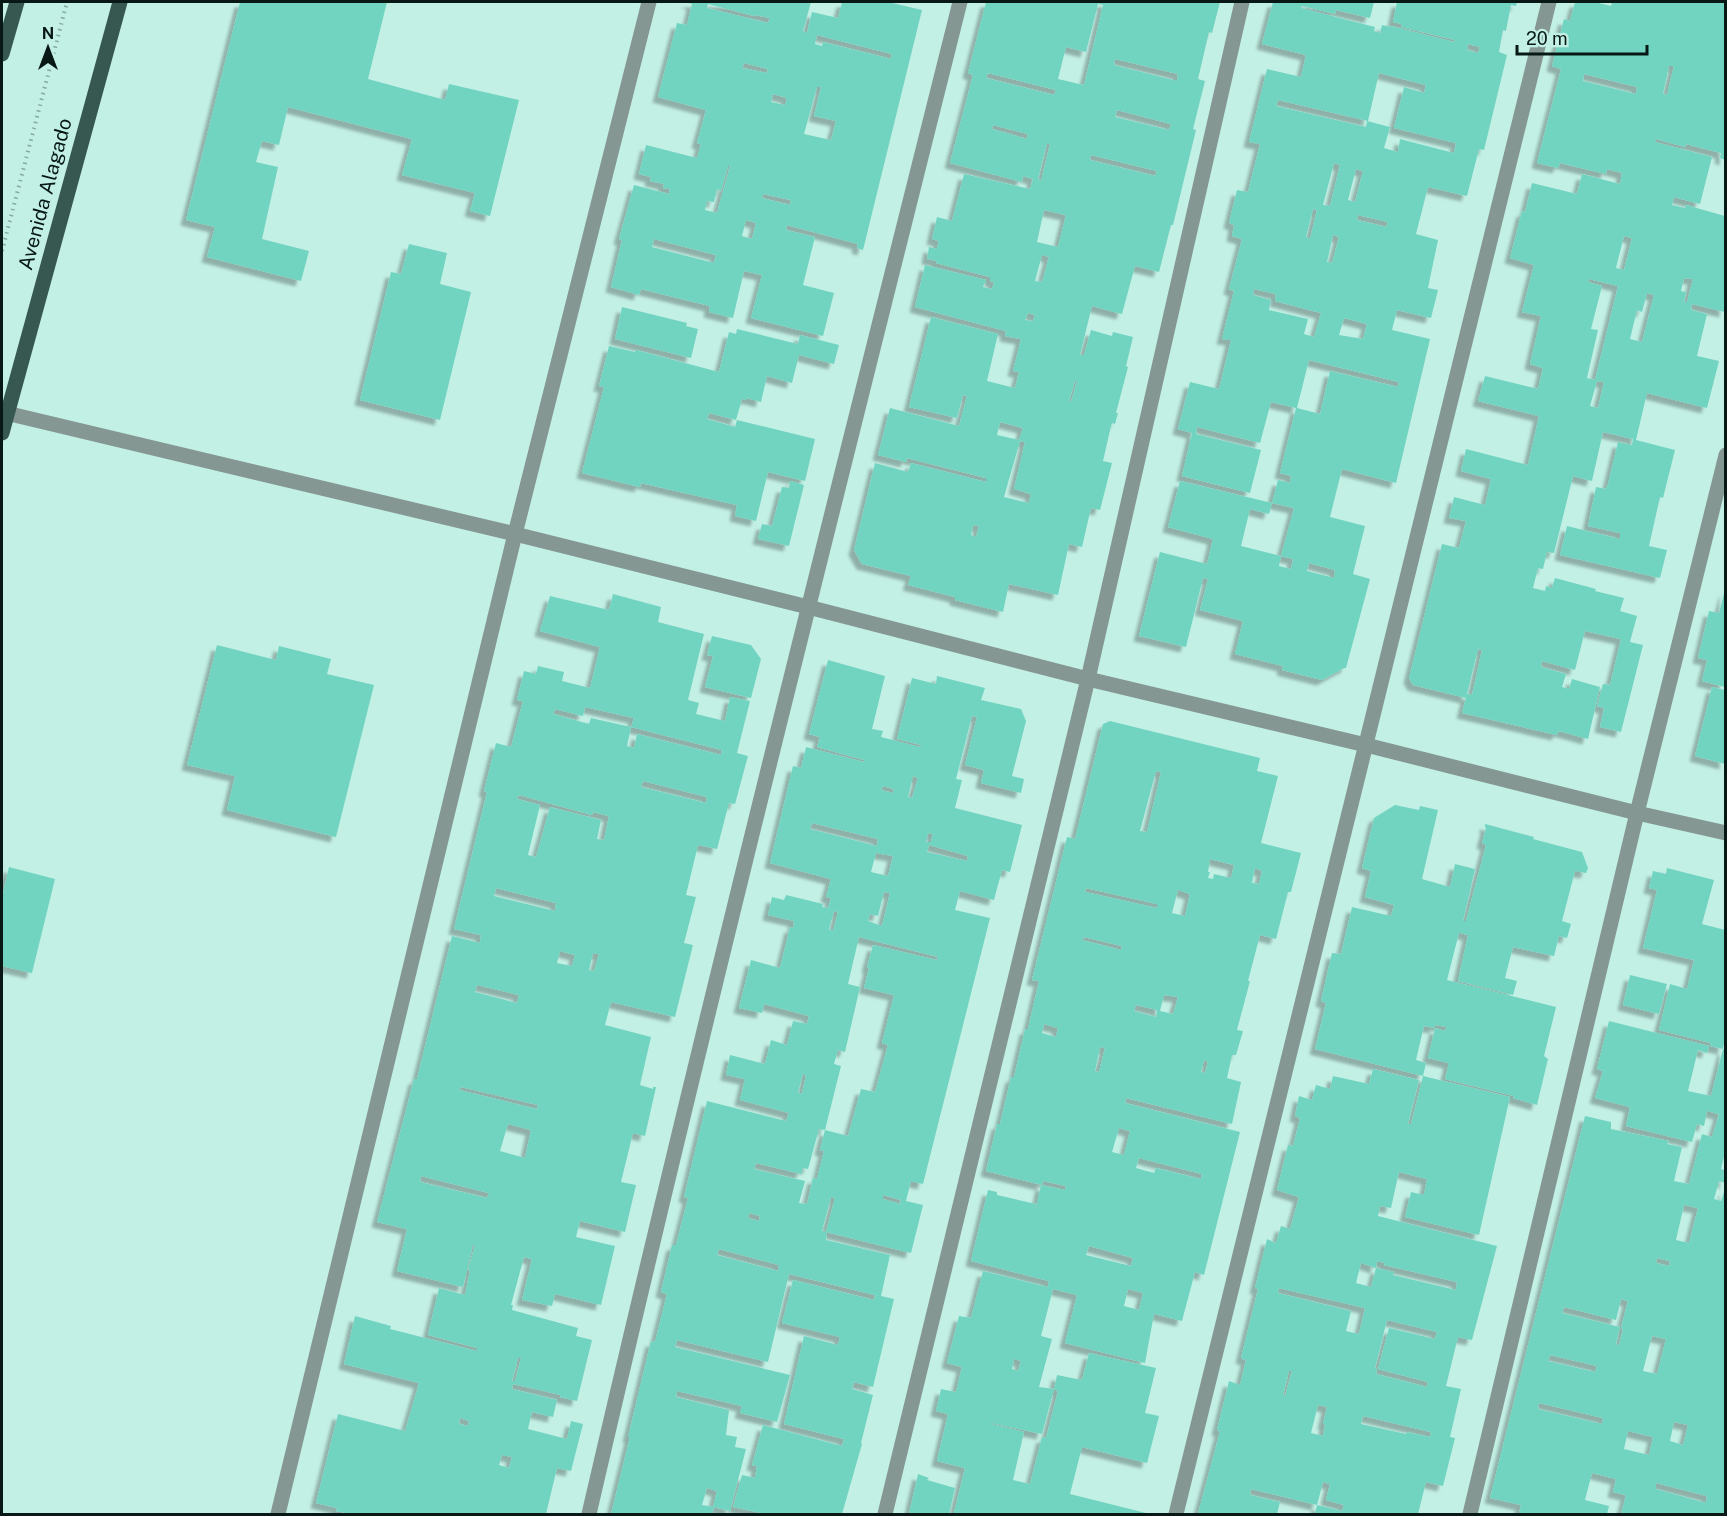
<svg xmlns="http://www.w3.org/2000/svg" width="1727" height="1516" font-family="'Public Sans',sans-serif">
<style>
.building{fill:#71d4c1;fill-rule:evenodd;filter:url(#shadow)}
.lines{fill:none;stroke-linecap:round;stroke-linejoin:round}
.path{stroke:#86aaa1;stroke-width:4;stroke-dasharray:1.5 4.5;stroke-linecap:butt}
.minor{stroke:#859793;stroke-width:15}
.major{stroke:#375851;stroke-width:15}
.labels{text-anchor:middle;stroke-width:5;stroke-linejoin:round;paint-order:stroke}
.street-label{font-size:20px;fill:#081915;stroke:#c3f0e5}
</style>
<defs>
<filter id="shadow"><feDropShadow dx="-5.5" dy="5.5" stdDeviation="1.5" flood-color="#0004"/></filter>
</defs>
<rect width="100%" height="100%" fill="#c3f0e5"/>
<g class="building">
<path d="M240 2H387L368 79 445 100 449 84 519 100 490 216 470 211 475 193 402 175 412 139 288 107 279 145 262 141 256 162 278 167 262 239 309 251 301 281 207 257 215 227 186 220Z"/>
<path d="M685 2H811L803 31 807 33 812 12 838 18 842 2H888L922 10 863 250 857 248 858 244 787 225 786 230 815 237 803 285 834 293 823 336 751 318 762 275 744 271 733 318 709 312 710 306 641 289 639 295 611 287 622 240 619 239 634 185 669 194 670 189 663 188 664 184 650 181 651 177 639 174 646 145 697 158 701 144 697 143 706 110 658 97 677 23 687 25 692 4ZM708 4 754 16 755 15 770 18 768 23 707 8ZM817 35 892 54 891 59 823 42 822 46 815 44ZM744 63 768 69 767 73 742 68ZM817 87H821L814 116 836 121 831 140 804 134ZM773 94 787 98 785 105 771 102ZM728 166H730L717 213 705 210 707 201 714 202 717 189 721 191ZM763 194 791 200 790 205 762 198ZM746 220 756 223 752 239 742 236ZM654 239 716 255 714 263 652 247Z"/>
<path d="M986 2H1220L1212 33 1209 32 1198 79 1205 81 1193 129 1196 130 1173 225H1171L1159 272 1135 266 1122 314 1092 306 1080 355H1084L1091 330 1112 336 1113 332 1133 337 1126 366 1128 367 1116 413H1118L1115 424 1112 423 1111 426 1103 461 1112 463 1100 510 1091 508 1082 547 1069 544 1058 595 1009 584 1003 612 955 600V597L908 585 911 576 862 564 854 550 875 463 908 472 911 463 986 482V478L907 458 906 462 878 455 890 408 959 426 967 396 963 395 957 418 909 407 931 317 998 334 987 381 1015 388 1019 372 1013 371 1021 339 1005 336 1006 331 915 307 925 265 986 280 983 287 992 289 994 282 990 281V277L936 263 937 261 927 259 929 247 937 249 939 241 932 239 937 217 952 221 964 174 1030 189 1033 179 1023 176 1022 182 950 163 973 75 968 73ZM1098 4 1103 5 1084 85 1058 79 1066 47 1086 52ZM1115 59 1178 74 1177 81 1114 65ZM988 73 1056 90 1054 95 986 78ZM1117 110 1171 124 1169 130 1115 117ZM993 125 1028 134 1027 139 992 129ZM1047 143 1050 144 1041 181 1038 179ZM1091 155 1157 171 1155 176 1090 160ZM1044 210 1066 215 1058 247 1037 242ZM1042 255 1049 257 1042 282 1035 281ZM1028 313 1035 315 1033 321 1025 320ZM1075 381H1077L1071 402 1069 401ZM1000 422 1023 428 1019 440 997 435ZM1020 441 1025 442 1014 489 1031 494 1029 503 1004 497ZM973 525 979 526 976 537 971 535Z"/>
<path d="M1273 2H1374L1370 18 1336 10 1335 14 1302 6 1301 8 1375 27 1374 31 1380 33 1382 25 1391 27V26L1454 42 1455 40 1401 27 1402 24 1393 22 1397 2H1517L1516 6 1511 5 1506 31 1503 30 1499 52 1507 55 1484 150 1479 149 1467 196 1428 187 1416 234 1438 240 1428 288 1438 290 1431 318 1397 310 1392 330 1430 339 1396 483 1342 469 1330 517 1365 526 1353 574 1370 579 1346 668H1344L1322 680 1282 670 1283 666 1235 654 1243 621 1200 610 1208 579 1203 578 1186 647 1139 636 1160 552 1207 564 1213 539 1168 527 1180 481 1272 503 1269 514 1250 509 1241 546 1281 556 1279 566 1291 569 1293 559 1281 556 1294 508 1272 503 1278 480 1290 483 1291 476 1280 473 1296 408 1271 402 1260 443 1197 427 1196 434 1261 450 1250 493 1182 476 1192 433 1178 429 1190 382 1219 389 1231 340 1222 339 1234 291 1229 289 1242 239 1232 236 1234 225 1229 223 1237 190 1248 192 1260 144 1249 142 1267 69 1301 77 1306 55 1262 44ZM1468 44 1480 47 1478 53 1467 50ZM1379 73 1426 85 1424 93 1404 87 1394 128 1456 143 1454 153 1400 139 1398 152 1384 148 1390 127 1367 121 1366 127 1276 106 1278 100 1368 121ZM1334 163 1340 165 1330 206 1323 205ZM1356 169 1363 171 1355 202 1348 200ZM1313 209 1317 210 1310 239 1306 237ZM1358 215 1388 222 1386 227 1357 220ZM1333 235 1339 237 1332 263 1327 262ZM1254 289 1276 294 1275 301 1321 313 1314 337 1304 334 1308 319 1269 310 1271 300 1253 295ZM1344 318 1367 324 1363 339 1339 335ZM1309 360 1399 382 1398 387 1330 371 1320 414 1297 408ZM1309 563 1335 570 1334 578 1307 571Z"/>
<path d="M1575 2H1595L1611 6 1612 2H1725V160L1720 158 1721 153 1686 144 1685 147 1656 139 1655 142 1712 157 1700 204 1674 197 1672 205 1685 208 1686 205 1725 216V312L1692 304 1691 310 1707 314 1697 356 1719 361 1707 408 1647 393 1636 440 1675 450 1663 498 1660 497 1649 546 1667 550 1660 578 1560 555 1567 526 1620 539V533L1588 526 1596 487 1606 489 1608 484 1618 442 1632 445 1633 439 1603 432 1592 481 1573 476 1554 553 1547 552 1543 569 1538 568 1533 588 1545 591 1546 586 1552 588 1555 578 1596 589 1595 591 1624 598 1620 611 1637 616 1630 642 1643 645 1621 732 1600 727 1604 708 1597 706 1603 684 1610 685 1621 639 1585 631 1575 670 1542 661 1541 667 1566 674 1562 687 1569 689 1572 679 1600 687 1588 739 1559 731 1557 735 1462 713 1466 698 1413 685 1409 678 1442 544 1459 548 1466 521 1449 518 1454 497 1485 505 1491 479 1461 471 1466 449 1528 465 1539 416 1478 401 1485 376 1538 389 1543 368 1530 364 1541 316 1522 312 1534 265 1510 258 1522 211 1525 212 1532 183 1577 194 1582 174 1620 184 1622 173 1607 169 1606 174 1560 163 1558 168 1537 163 1561 69 1552 66 1564 19 1570 21ZM1669 66H1674L1667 95 1663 94ZM1584 74 1637 87 1636 94 1583 81ZM1624 236 1632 238 1624 270 1616 268ZM1684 278 1693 279 1687 302H1684L1686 292 1681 291ZM1589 279 1618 286 1595 380 1587 378 1598 330 1591 329 1602 286 1588 282ZM1647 293 1654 295 1642 342 1630 339 1637 310 1642 312ZM1597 381 1604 382 1598 408 1590 406ZM1478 649 1482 650 1472 695 1467 694Z"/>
<path d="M409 244 447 253 440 284 471 292 440 420 360 400 391 272 401 274Z"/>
<path d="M622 307 687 323 686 326 698 329 691 358 615 339Z"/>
<path d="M737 329 798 344 800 335 839 345 834 364 799 355 792 383 767 376 761 402 747 398V400L742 399 736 420 709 413 707 419 735 427 737 420 815 439 805 481 768 472 756 521 735 516 737 505 641 483 640 487 582 473 604 387 599 386 609 346 635 352 636 350 719 372 729 332 736 334Z"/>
<path d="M790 481 804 485 789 546 758 539 762 524 772 526 782 487 789 488Z"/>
<path d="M1725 589V687L1702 681 1707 660 1698 658 1709 611 1719 613Z"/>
<path d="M613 594 661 607 658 622 704 634 688 700 699 703 696 714 725 721 730 697 750 701 737 753 748 756 735 804 729 803 717 849 698 845 686 895 696 897 684 943 693 945 675 1017 611 1002 605 1025 651 1037 640 1085 653 1089V1087H656L645 1136 633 1133 621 1182 636 1185 625 1232 580 1221 576 1237 615 1246 601 1305 555 1294 552 1306 522 1300 532 1259 524 1257 511 1305H513L512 1310 578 1328 576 1336 592 1340 577 1401 560 1397 561 1395 513 1384 512 1389 557 1400 553 1417 532 1412 528 1429 567 1439 571 1421 583 1424 571 1471 557 1468 546 1514H351L336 1511 337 1508 316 1503 338 1414 405 1431 419 1383 344 1364 355 1316 391 1326 390 1329 477 1351V1348L428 1335 439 1288 465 1295 470 1271 468 1270 475 1245H473L463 1287 397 1271 407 1229 377 1222 414 1079H417L452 936 480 943 481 935 454 929 487 792 484 791 496 743 511 747 523 701 517 700 524 671 536 674 538 666 564 672 562 681 590 688 600 647 540 631 550 596 609 610ZM585 707 634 718 631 727 722 750 721 755 637 734 634 748 627 746 631 727 591 718 589 724 553 714 555 709 583 716ZM643 781 707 797 706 803 641 787ZM519 795 592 815 593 812 609 816 604 840 597 839 601 820 550 807 536 857 528 855 540 805 517 799ZM496 888 556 903 555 911 494 896ZM560 951 575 955 572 966 557 963ZM593 953 599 954 594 971 589 970ZM477 985 519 995 517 1003 475 992ZM461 1087 538 1105 537 1109 459 1090ZM508 1124 531 1130 525 1158 500 1151ZM421 1176 489 1193 487 1198 420 1182ZM518 1358H521L515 1381H512ZM460 1418 469 1421 468 1426 459 1424ZM502 1455 512 1457 509 1468 499 1465Z"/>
<path d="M712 636 751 645 761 659 751 698 705 687 713 656 707 655Z"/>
<path d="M217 645 276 660 279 646 331 659 327 674 374 685 336 837 227 810 235 776 187 765Z"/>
<path d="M828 660 885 676 872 729 883 731 881 737 920 747 921 745 897 739 912 678 936 684 937 676 985 688 981 700 1021 709 1026 721 1012 776 1024 779 1021 793 981 783 984 770 965 765 977 717 972 716 956 779 962 780 955 808 1022 825 1010 872 1002 870 994 900 960 891 955 910 990 918 923 1184 911 1181 906 1201 923 1205 911 1253 826 1232 835 1198 831 1197 822 1231 827 1232 826 1240 890 1255 881 1296 894 1299 873 1387 854 1382 852 1389 873 1395 861 1443 862 1444 842 1514H766L733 1507 742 1475 755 1478 757 1466 752 1465 763 1425 842 1446 844 1439 784 1424 804 1336 838 1345 840 1337 782 1323 793 1280 874 1300 875 1295 789 1274 768 1362 677 1340 675 1347 790 1375 777 1422 740 1413 742 1406 677 1391 676 1397 729 1410 726 1435 737 1437 735 1447 746 1449 730 1511 713 1507 717 1491 707 1488 702 1505 714 1507 712 1514H611L630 1437H628L651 1341 655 1342 667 1294 661 1292 672 1245H676L688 1198 684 1197 707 1101 786 1121 789 1113 740 1100 745 1079 726 1075 730 1055 765 1064 771 1040 787 1045 793 1021 807 1024 809 1016 764 1004 762 1013 739 1008 751 960 780 968 790 927 793 928 794 921 768 915 772 897 784 900 786 895 823 904 822 907 828 908 831 898 826 897 831 879 770 863 793 766 801 768 806 747 864 762V760L817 747 820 737 809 734ZM913 776 918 778 912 798 908 797ZM883 786 894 789 893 793 881 790ZM812 823 878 839 877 846 810 829ZM928 833 933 834 931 842H926ZM929 845 968 856 967 861 927 852ZM876 853 893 856 888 876 871 872ZM884 892 890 893 882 926 868 921 870 914 878 916ZM834 911 838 912 833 931 829 929ZM859 937 938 957 937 960 873 945 867 967 869 968 864 988 894 995 882 1043 888 1045 875 1092 861 1089 848 1136 825 1130 820 1150 824 1151 817 1179 813 1178 807 1204 799 1203 805 1181 754 1169 756 1163 801 1174 803 1168 808 1169 819 1129 825 1130 841 1066 834 1064 838 1050 845 1052 860 987 848 984ZM803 1074 806 1075 802 1094 798 1092ZM883 1195 901 1200 900 1204 883 1199ZM749 1213 760 1216 759 1221 748 1218ZM719 1249 779 1265 778 1271 717 1255Z"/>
<path d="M1712 687 1725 690V764L1695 756Z"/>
<path d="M1110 721 1260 758 1257 771 1278 776 1261 843 1301 853 1291 892H1288L1276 939 1260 935 1248 981H1250L1237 1030 1243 1031 1236 1055H1232L1227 1078 1241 1082 1232 1124 1126 1098 1125 1103 1240 1132 1204 1275 1195 1272 1182 1321 1154 1314 1145 1363 1065 1343 1077 1295 1053 1289 1041 1336 1052 1339 1039 1387 1054 1389 1042 1434 991 1423V1424L1024 1432 1013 1480 1030 1484 1042 1437 1046 1438 1058 1391 1054 1389 1057 1375 1082 1380 1089 1353 1156 1368 1145 1413 1159 1416 1147 1463 1082 1447 1070 1494 1150 1514H962L954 1513 965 1468 937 1461 948 1414 936 1411 941 1389 956 1392 962 1367 947 1363 959 1316 971 1318 983 1271 1048 1287 1049 1281 971 1261 988 1190 997 1192V1195L1036 1204 1035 1212 1041 1185 1065 1190 1066 1186 1043 1181 1042 1185 986 1171 997 1124H1000L1011 1077H1014L1025 1029H1028L1039 981 1032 980 1067 837 1075 839 1103 724ZM1156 771 1161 772 1147 832 1140 831ZM1210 859 1234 865 1231 878 1214 874 1213 879 1208 878 1210 872H1208ZM1255 868 1262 871 1259 884 1252 883ZM1086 888 1157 904V908L1085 892ZM1178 890 1190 894 1185 916 1172 913ZM1084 937 1122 946 1121 950 1082 940ZM1164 995 1178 997 1173 1014 1160 1011ZM1136 1005 1157 1010 1156 1017 1134 1011ZM1044 1024 1058 1028 1056 1037 1042 1033ZM1100 1047 1105 1048 1099 1072 1095 1071ZM1204 1060 1208 1062 1205 1073 1201 1072ZM1119 1128 1130 1131 1124 1155 1112 1152ZM1139 1158 1202 1174 1201 1179 1156 1168 1154 1173 1136 1168ZM1089 1246 1133 1258 1131 1266 1086 1255ZM1128 1289 1143 1293 1139 1310 1124 1306ZM1014 1359 1021 1361 1018 1371 1012 1369Z"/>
<path d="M1395 805 1419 810 1420 806 1438 810 1422 879 1450 887 1455 864 1475 869 1463 921H1466L1486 845 1482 843 1486 828 1485 827V824L1534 837 1533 839 1582 852 1588 868 1586 873 1575 871 1562 921 1571 924 1567 938 1559 936 1554 956 1513 947 1505 978 1517 981 1513 995 1458 981 1468 935 1460 933H1459L1447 980 1556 1007 1544 1056 1548 1059 1537 1105 1513 1098 1514 1096 1445 1079 1449 1063 1428 1058 1435 1028 1445 1031 1447 1027 1435 1025V1028L1424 1026 1416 1060 1426 1063 1423 1076 1315 1049 1326 1003 1321 1001 1332 953 1341 954 1352 907 1391 916 1394 905 1365 897 1371 871 1362 868 1374 818Z"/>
<path d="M9 867 55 879 32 973 2 966V898Z"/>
<path d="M1667 868 1714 880 1702 924 1725 930V1038L1723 1049 1725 1050V1153L1721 1169 1725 1170V1183L1719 1181 1714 1199 1721 1201 1725 1189V1514H1621L1626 1495 1613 1492 1616 1479 1592 1473 1585 1500 1609 1506 1607 1514H1519L1521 1505 1490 1498 1585 1116 1611 1122V1129L1669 1141 1667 1144 1682 1147 1674 1181 1689 1184 1702 1134 1712 1137 1719 1114 1707 1111 1704 1126 1697 1124 1692 1142 1626 1126 1630 1107 1595 1098 1603 1071 1597 1069 1609 1021 1709 1046 1707 1053 1698 1050 1688 1091 1711 1096 1723 1049 1710 1046 1711 1043 1659 1030 1670 984 1687 989 1694 960 1643 948 1657 890 1649 888 1653 871 1666 874ZM1684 1205 1698 1208 1689 1243 1676 1240ZM1657 1258 1670 1261 1669 1266 1656 1263ZM1621 1299 1628 1301 1621 1328 1623 1329 1619 1345 1616 1344 1620 1327 1562 1313 1564 1307 1616 1320ZM1652 1336 1666 1339 1657 1374 1643 1371ZM1550 1355 1597 1366 1595 1372 1548 1361ZM1539 1403 1603 1418 1602 1424 1538 1409ZM1674 1422 1688 1425 1683 1445 1670 1441ZM1628 1431 1653 1437 1649 1455 1624 1449ZM1656 1483 1707 1496 1706 1503 1656 1489Z"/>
<path d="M1630 975 1667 984 1659 1014 1623 1005Z"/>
<path d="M1373 1069 1419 1080 1408 1124H1411L1423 1076 1510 1097 1479 1235 1405 1217 1411 1192 1424 1195 1427 1179 1399 1172 1391 1208 1380 1206 1378 1216 1497 1246 1472 1340 1458 1337 1446 1386 1461 1389 1450 1437 1455 1438 1443 1486 1426 1482 1418 1514H1315L1317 1505 1251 1489 1250 1495 1280 1502 1277 1514H1198L1220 1431 1217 1430 1229 1381 1240 1385 1246 1360 1241 1358 1258 1289 1255 1288 1267 1239 1276 1243 1281 1226 1290 1229 1299 1197 1277 1190 1288 1145 1293 1146 1300 1118 1295 1116 1299 1096 1312 1100 1316 1085 1330 1089 1333 1076 1369 1084ZM1377 1261 1385 1263 1384 1265 1457 1282 1456 1290 1393 1275 1394 1272 1376 1268 1371 1287 1356 1283 1361 1263 1376 1268ZM1279 1288 1365 1308 1359 1334 1346 1331 1351 1311 1278 1293ZM1387 1320 1437 1332 1435 1339 1389 1328 1378 1369 1428 1382 1427 1387 1376 1374 1377 1369 1375 1368ZM1289 1371H1292L1285 1396 1283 1395ZM1318 1405 1327 1407 1323 1424H1325L1323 1436 1311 1433ZM1363 1416 1431 1432 1430 1437 1407 1432 1406 1434 1361 1424ZM1323 1482 1330 1484 1326 1500 1344 1505 1342 1511 1317 1505Z"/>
<path d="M918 1474 929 1478 927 1480 955 1488 949 1514H909Z"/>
</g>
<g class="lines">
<path class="path" d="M2 251 67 2"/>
<g class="minor">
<path d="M6 413 515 534 808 607 1088 679 1366 745 1637 813 1726 833"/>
<path d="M278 1514 515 534 649 2"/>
<path d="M589 1514C706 1009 834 505 960 2"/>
<path d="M885 1514 1088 679 1242 2"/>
<path d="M1176 1514 1549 2"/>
<path d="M1470 1514 1637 813 1726 455"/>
</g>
<g class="major">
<path d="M2 54 17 2"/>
<path d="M2 433 120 2"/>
</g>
</g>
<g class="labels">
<g class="street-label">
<text transform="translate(45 194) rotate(-75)" y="7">Avenida Alagado</text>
</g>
</g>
<rect width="1727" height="1516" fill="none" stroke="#081915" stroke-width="6"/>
<g transform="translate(48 48)" stroke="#c3f0e5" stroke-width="4.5" paint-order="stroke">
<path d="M0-4.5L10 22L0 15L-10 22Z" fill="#081915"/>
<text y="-9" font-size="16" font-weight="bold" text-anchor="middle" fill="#081915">N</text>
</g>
<path d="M1517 45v9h130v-9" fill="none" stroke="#081915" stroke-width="3"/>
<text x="1526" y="45" font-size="18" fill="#081915" stroke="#c3f0e5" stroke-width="4.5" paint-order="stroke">20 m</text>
</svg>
